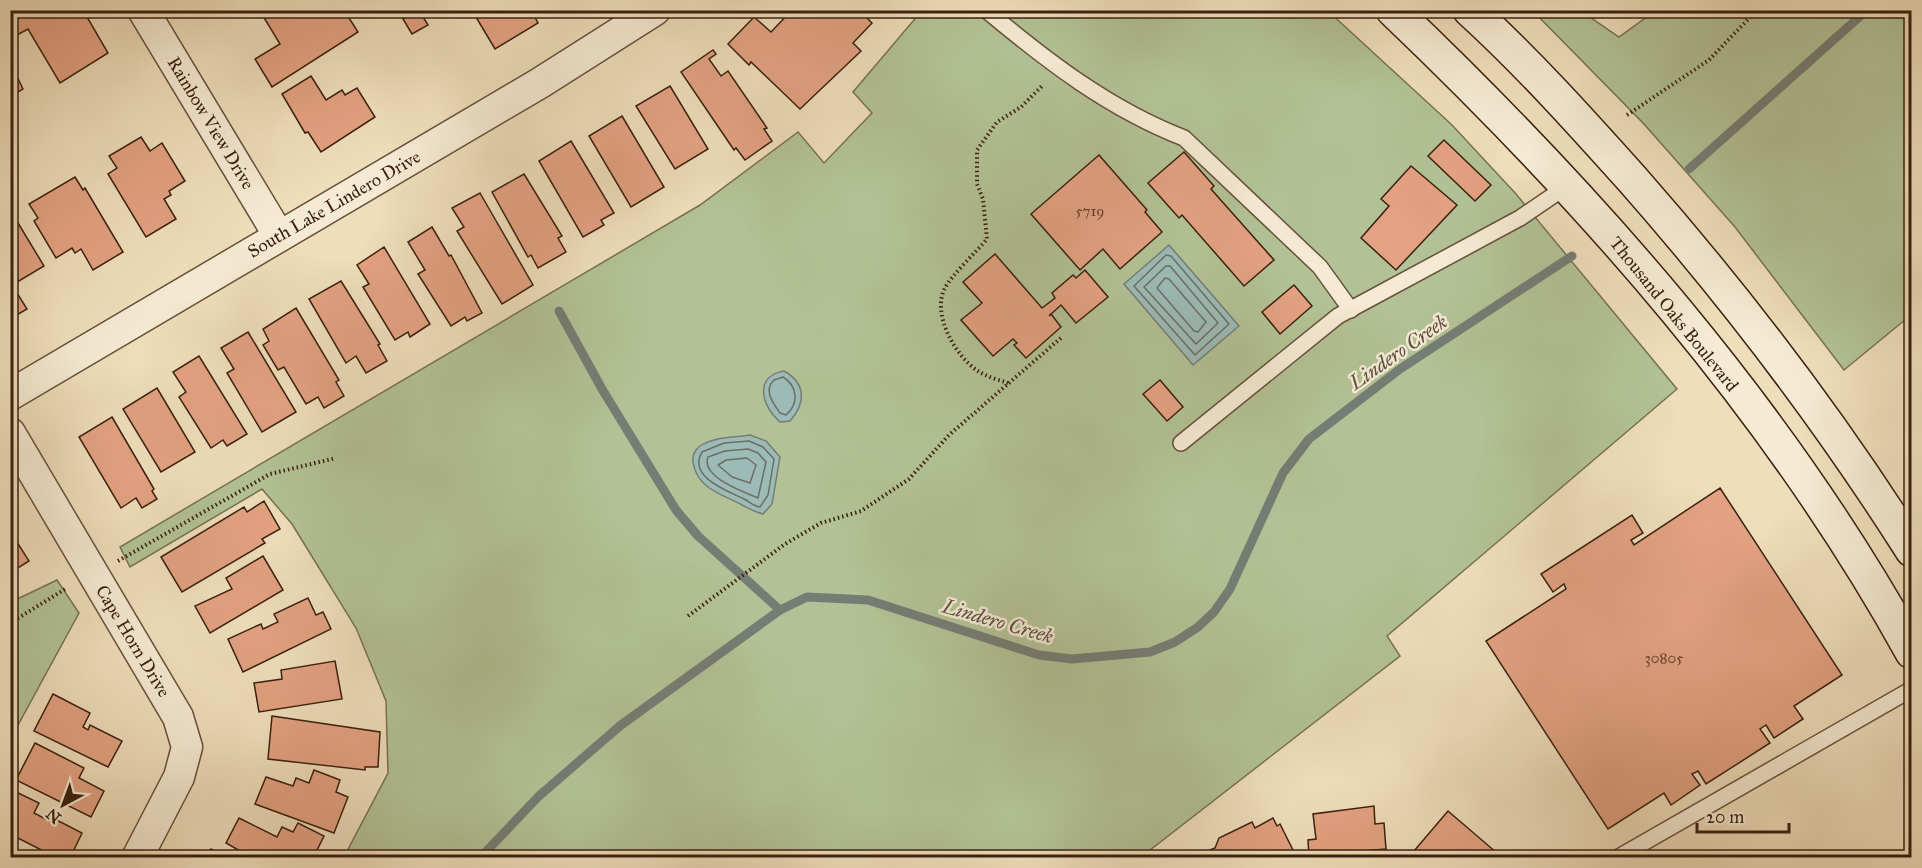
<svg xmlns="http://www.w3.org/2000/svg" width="1922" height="868" font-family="'IM FELL Great Primer',serif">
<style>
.green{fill:#b2c296;stroke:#767152;stroke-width:1.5}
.water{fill:#9cbbb7;stroke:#757d74;stroke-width:1.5}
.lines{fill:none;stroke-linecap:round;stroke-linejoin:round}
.shore{stroke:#6b6e63;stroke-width:1.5}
.stream{stroke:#757d74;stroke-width:9}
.building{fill:#e3a282;stroke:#3a200f;stroke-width:1.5}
.service-casing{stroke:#67503a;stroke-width:18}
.minor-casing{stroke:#67503a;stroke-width:33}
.secondary-casing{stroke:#3a200f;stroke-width:36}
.path{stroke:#3a200f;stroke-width:4;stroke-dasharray:1.5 3;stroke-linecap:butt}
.service{stroke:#f5ead3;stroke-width:15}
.minor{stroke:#f5ead3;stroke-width:30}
.secondary{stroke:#f5ead3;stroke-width:33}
.labels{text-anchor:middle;stroke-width:5;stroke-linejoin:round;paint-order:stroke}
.number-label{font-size:15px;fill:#64402c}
.street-label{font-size:18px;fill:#3a200f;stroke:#f5ead3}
.water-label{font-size:20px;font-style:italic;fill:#574e41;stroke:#f5ead3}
</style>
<rect width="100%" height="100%" fill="#efdebb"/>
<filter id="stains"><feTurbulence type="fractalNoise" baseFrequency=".00333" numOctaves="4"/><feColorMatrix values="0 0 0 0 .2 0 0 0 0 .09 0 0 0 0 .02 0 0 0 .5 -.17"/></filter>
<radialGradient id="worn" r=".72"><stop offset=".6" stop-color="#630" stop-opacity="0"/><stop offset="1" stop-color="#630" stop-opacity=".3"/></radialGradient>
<g class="green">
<path d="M917 11H1328L1452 125 1516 194 1677 389 1387 636 1400 656 1141 857H344L388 773 386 701 356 628 292 524 262 489 130 567 120 547 700 205 798 132 824 163 872 113 853 92 919 14Z"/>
<path d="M1533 11H1581L1619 37 1655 11H1911V315L1844 370 1735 227 1643 123Z"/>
<path d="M57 580 79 613 11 738V602Z"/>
</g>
<g class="water">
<path d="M1169 245 1239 326 1193 365 1124 284Z"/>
<path d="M784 371C806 383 806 403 790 421L780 422C761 406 754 376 784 371Z"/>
<path d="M750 435 766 441 780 457 772 504 763 514C754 512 750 509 742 505 722 494 697 489 693 462 692 455 695 450 700 446 715 436 733 438 750 435Z"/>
</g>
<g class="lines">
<g class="shore">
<path d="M1166 255 1171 256 1229 324 1195 355 1134 286Z"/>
<path d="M1166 266H1170L1218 323 1196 344 1144 287Z"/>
<path d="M1165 278 1169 279 1206 322 1198 332 1194 331 1157 288Z"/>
<path d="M783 377C798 386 799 404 786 415L780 413C773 403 763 390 774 380Z"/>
<path d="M749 441 763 447 774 459 768 495 760 507C753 506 750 502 744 499 728 491 687 477 702 452L724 443Z"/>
<path d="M748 449 758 453 766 462 758 498C744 492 700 477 708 457L725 451Z"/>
<path d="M747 458 756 465 750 483 732 477 718 465 726 460Z"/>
</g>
<g class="stream">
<path d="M1689 169 1867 10"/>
<path d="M559 311 602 389 676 510 698 536 780 610"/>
<path d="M480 858 539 796 621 725 780 610 807 597 868 600 1039 655 1072 659 1150 652 1175 642 1198 627 1214 612 1230 589 1283 473 1309 439 1400 369 1572 256"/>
</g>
</g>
<g class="building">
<path d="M10 10H83L108 53 60 83 28 29 17 35 10 25Z"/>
<path d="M344 10 358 32 272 87 255 59 280 44 260 11Z"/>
<path d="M419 10 428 25 412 34 403 19Z"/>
<path d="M475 10H531L538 23 495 49 473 12Z"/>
<path d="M792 10H859L872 23 853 43 861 51 800 109 751 62 749 65 728 44 754 17 771 32Z"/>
<path d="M713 50 716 54 709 59 721 76 728 71 767 128 764 129 772 141 745 160 736 148 734 150 681 72Z"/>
<path d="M10 62 23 89 13 95 16 99 10 103Z"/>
<path d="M311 76 326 100 342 90 345 95 357 88 375 117 321 152 308 132 305 133 282 94Z"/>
<path d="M670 86 708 149 675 169 636 106Z"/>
<path d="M622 116 664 187 631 207 589 136Z"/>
<path d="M141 137 150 151 162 143 185 181 169 191 171 195 164 199 176 219 146 237 108 174 117 168 109 156Z"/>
<path d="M1444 140 1491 185 1475 201 1428 156Z"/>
<path d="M571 141 614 213 601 220 604 225 583 237 539 161Z"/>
<path d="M1184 152 1214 186 1211 189 1274 260 1244 286 1182 215 1179 218 1148 183Z"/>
<path d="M1099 155 1147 210 1145 212 1162 232 1120 269 1103 249 1080 270 1031 214Z"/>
<path d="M1411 166 1457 205 1396 270 1361 238 1389 206 1381 199Z"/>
<path d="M524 174 562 236 558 238 566 252 538 268 531 255 528 257 492 192Z"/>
<path d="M75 177 83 190 85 188 123 252 93 270 81 249 75 253 72 248 56 258 34 221 38 218 29 204Z"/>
<path d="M480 193 533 285 502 304 457 231 464 227 452 208Z"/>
<path d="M15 218 44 266 12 285 27 309 10 319V220Z"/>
<path d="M432 227 449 256 451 255 482 313 467 321 465 317 451 326 418 274 425 270 408 242Z"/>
<path d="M384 247 430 324 410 337 408 332 395 340 363 287 369 284 357 265Z"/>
<path d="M995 254 1042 308 1055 298 1052 293 1073 275 1076 278 1085 270 1108 297 1076 323 1061 305 1049 316 1051 314 1061 327 1026 358 1014 345 1017 343 1013 339 993 356 961 320 982 303 963 282Z"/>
<path d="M341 281 380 344 378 345 387 361 366 373 356 356 346 363 309 299Z"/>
<path d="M1294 285 1312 306 1280 334 1262 312Z"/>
<path d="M296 308 339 380 336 382 344 396 324 408 318 397 306 404 284 367 278 370 263 345 269 341 263 329Z"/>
<path d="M248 332 296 412 262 432 227 373 234 369 221 348Z"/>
<path d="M199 356 247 434 227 446 223 440 211 448 179 397 186 392 173 372Z"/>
<path d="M1160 380 1183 407 1167 421 1143 394Z"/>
<path d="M157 388 195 452 161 472 123 409Z"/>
<path d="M112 417 154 489 152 491 157 499 142 508 136 498 121 508 79 437Z"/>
<path d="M1720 488 1842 675 1794 706 1803 719 1774 738 1766 725 1760 729 1770 743 1706 784 1698 771 1692 774 1700 785 1671 805 1664 793 1608 829 1486 641 1566 589 1564 584 1553 592 1541 574 1632 515 1643 533 1631 540 1634 545Z"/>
<path d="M264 501 280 529 262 539 265 543 182 592 161 557 244 507 247 512Z"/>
<path d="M10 531 29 561 10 573Z"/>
<path d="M263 556 283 590 210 633 195 606 232 589 226 578Z"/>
<path d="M308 598 316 615 323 612 331 629 243 672 228 639 261 624 263 629 278 622 274 614Z"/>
<path d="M335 661 342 699 259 712 254 683 282 679 281 670Z"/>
<path d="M53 694 90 713 83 727 88 730 90 725 122 741 108 767 34 731Z"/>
<path d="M272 716 380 732 378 767H365V770L268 759Z"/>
<path d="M35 743 84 768 79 778 104 791 91 817 16 780Z"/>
<path d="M314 770 340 780 336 792 348 797 334 833 255 804 266 777 293 786 296 778 309 783Z"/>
<path d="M10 789 39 803 34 813 51 822 53 818 82 833 70 858H57L10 834Z"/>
<path d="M1374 806 1375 824 1384 823 1386 849 1353 852 1350 858H1309L1308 840 1316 839 1313 814Z"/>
<path d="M1448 811 1497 853 1493 858H1408Z"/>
<path d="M239 818 277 837 282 827 293 832 298 823 324 836 313 858H252L226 843Z"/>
<path d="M1273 818 1277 826 1280 824 1296 856 1208 858 1205 852 1215 848 1219 838 1252 822 1255 828Z"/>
<path d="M10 847 31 858H10Z"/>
<path d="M211 849 228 858H207Z"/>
</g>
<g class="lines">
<defs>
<g id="service">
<path d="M986 10C1047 61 1109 109 1184 138L1320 267 1351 310"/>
<path d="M1181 443 1338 316 1520 218 1567 186"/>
<path d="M1617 858 1912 689"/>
</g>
<g id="minor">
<path d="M143 10 279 236"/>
<path d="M10 395 540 83 655 10"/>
<path d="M10 433 178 717 187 747 179 777 137 858"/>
</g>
<g id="secondary">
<path d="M1393 10C1591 199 1779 411 1912 652"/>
<path d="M1470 10C1528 63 1581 122 1633 180 1735 296 1829 419 1912 550"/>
</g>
</defs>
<use href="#service" class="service-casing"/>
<use href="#minor" class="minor-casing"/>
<use href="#secondary" class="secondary-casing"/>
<g class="path">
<path d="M1627 115 1709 60 1757 10"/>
<path d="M1008 383C999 380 987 377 978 371 956 357 931 314 945 288 951 276 977 251 987 239L983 199 977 184V150L997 122 1021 107 1043 85"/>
<path d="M118 561 270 474 336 458"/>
<path d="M688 616 785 544 821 523 861 511 909 479 949 435 1062 337"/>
<path d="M10 623 67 588"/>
</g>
<use href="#service" class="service"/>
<use href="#minor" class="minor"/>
<use href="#secondary" class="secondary"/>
</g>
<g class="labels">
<g class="number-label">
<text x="1090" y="216">5719</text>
<text x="1664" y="663">30805</text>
</g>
<g class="street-label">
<text transform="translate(211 123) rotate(59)" y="6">Rainbow View Drive</text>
<text transform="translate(334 204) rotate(-30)" y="6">South Lake Lindero Drive</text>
<text transform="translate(1674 314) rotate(51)" y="6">Thousand Oaks Boulevard</text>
<text transform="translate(133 641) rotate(59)" y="6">Cape Horn Drive</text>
</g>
<g class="water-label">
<text transform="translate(1398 352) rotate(-35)" y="7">Lindero Creek</text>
<text transform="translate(998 621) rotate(16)" y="7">Lindero Creek</text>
</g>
</g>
<rect width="1922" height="868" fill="none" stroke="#efdebb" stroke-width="36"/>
<rect x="12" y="12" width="1898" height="844" fill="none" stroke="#3a200f" stroke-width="3"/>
<rect x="18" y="18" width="1886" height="832" fill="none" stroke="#3a200f" stroke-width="1.5"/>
<g transform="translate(63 805) rotate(221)" stroke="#f5ead3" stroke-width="4.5" paint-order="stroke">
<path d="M0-4.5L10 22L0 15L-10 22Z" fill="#3a200f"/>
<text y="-9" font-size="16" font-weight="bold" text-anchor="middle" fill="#3a200f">N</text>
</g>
<path d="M1697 823v9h92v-9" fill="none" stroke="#3a200f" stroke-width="3"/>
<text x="1706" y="823" font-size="18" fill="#3a200f" stroke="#f5ead3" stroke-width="4.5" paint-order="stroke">20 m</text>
<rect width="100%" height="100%" filter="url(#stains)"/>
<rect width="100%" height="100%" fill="url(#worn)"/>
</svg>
